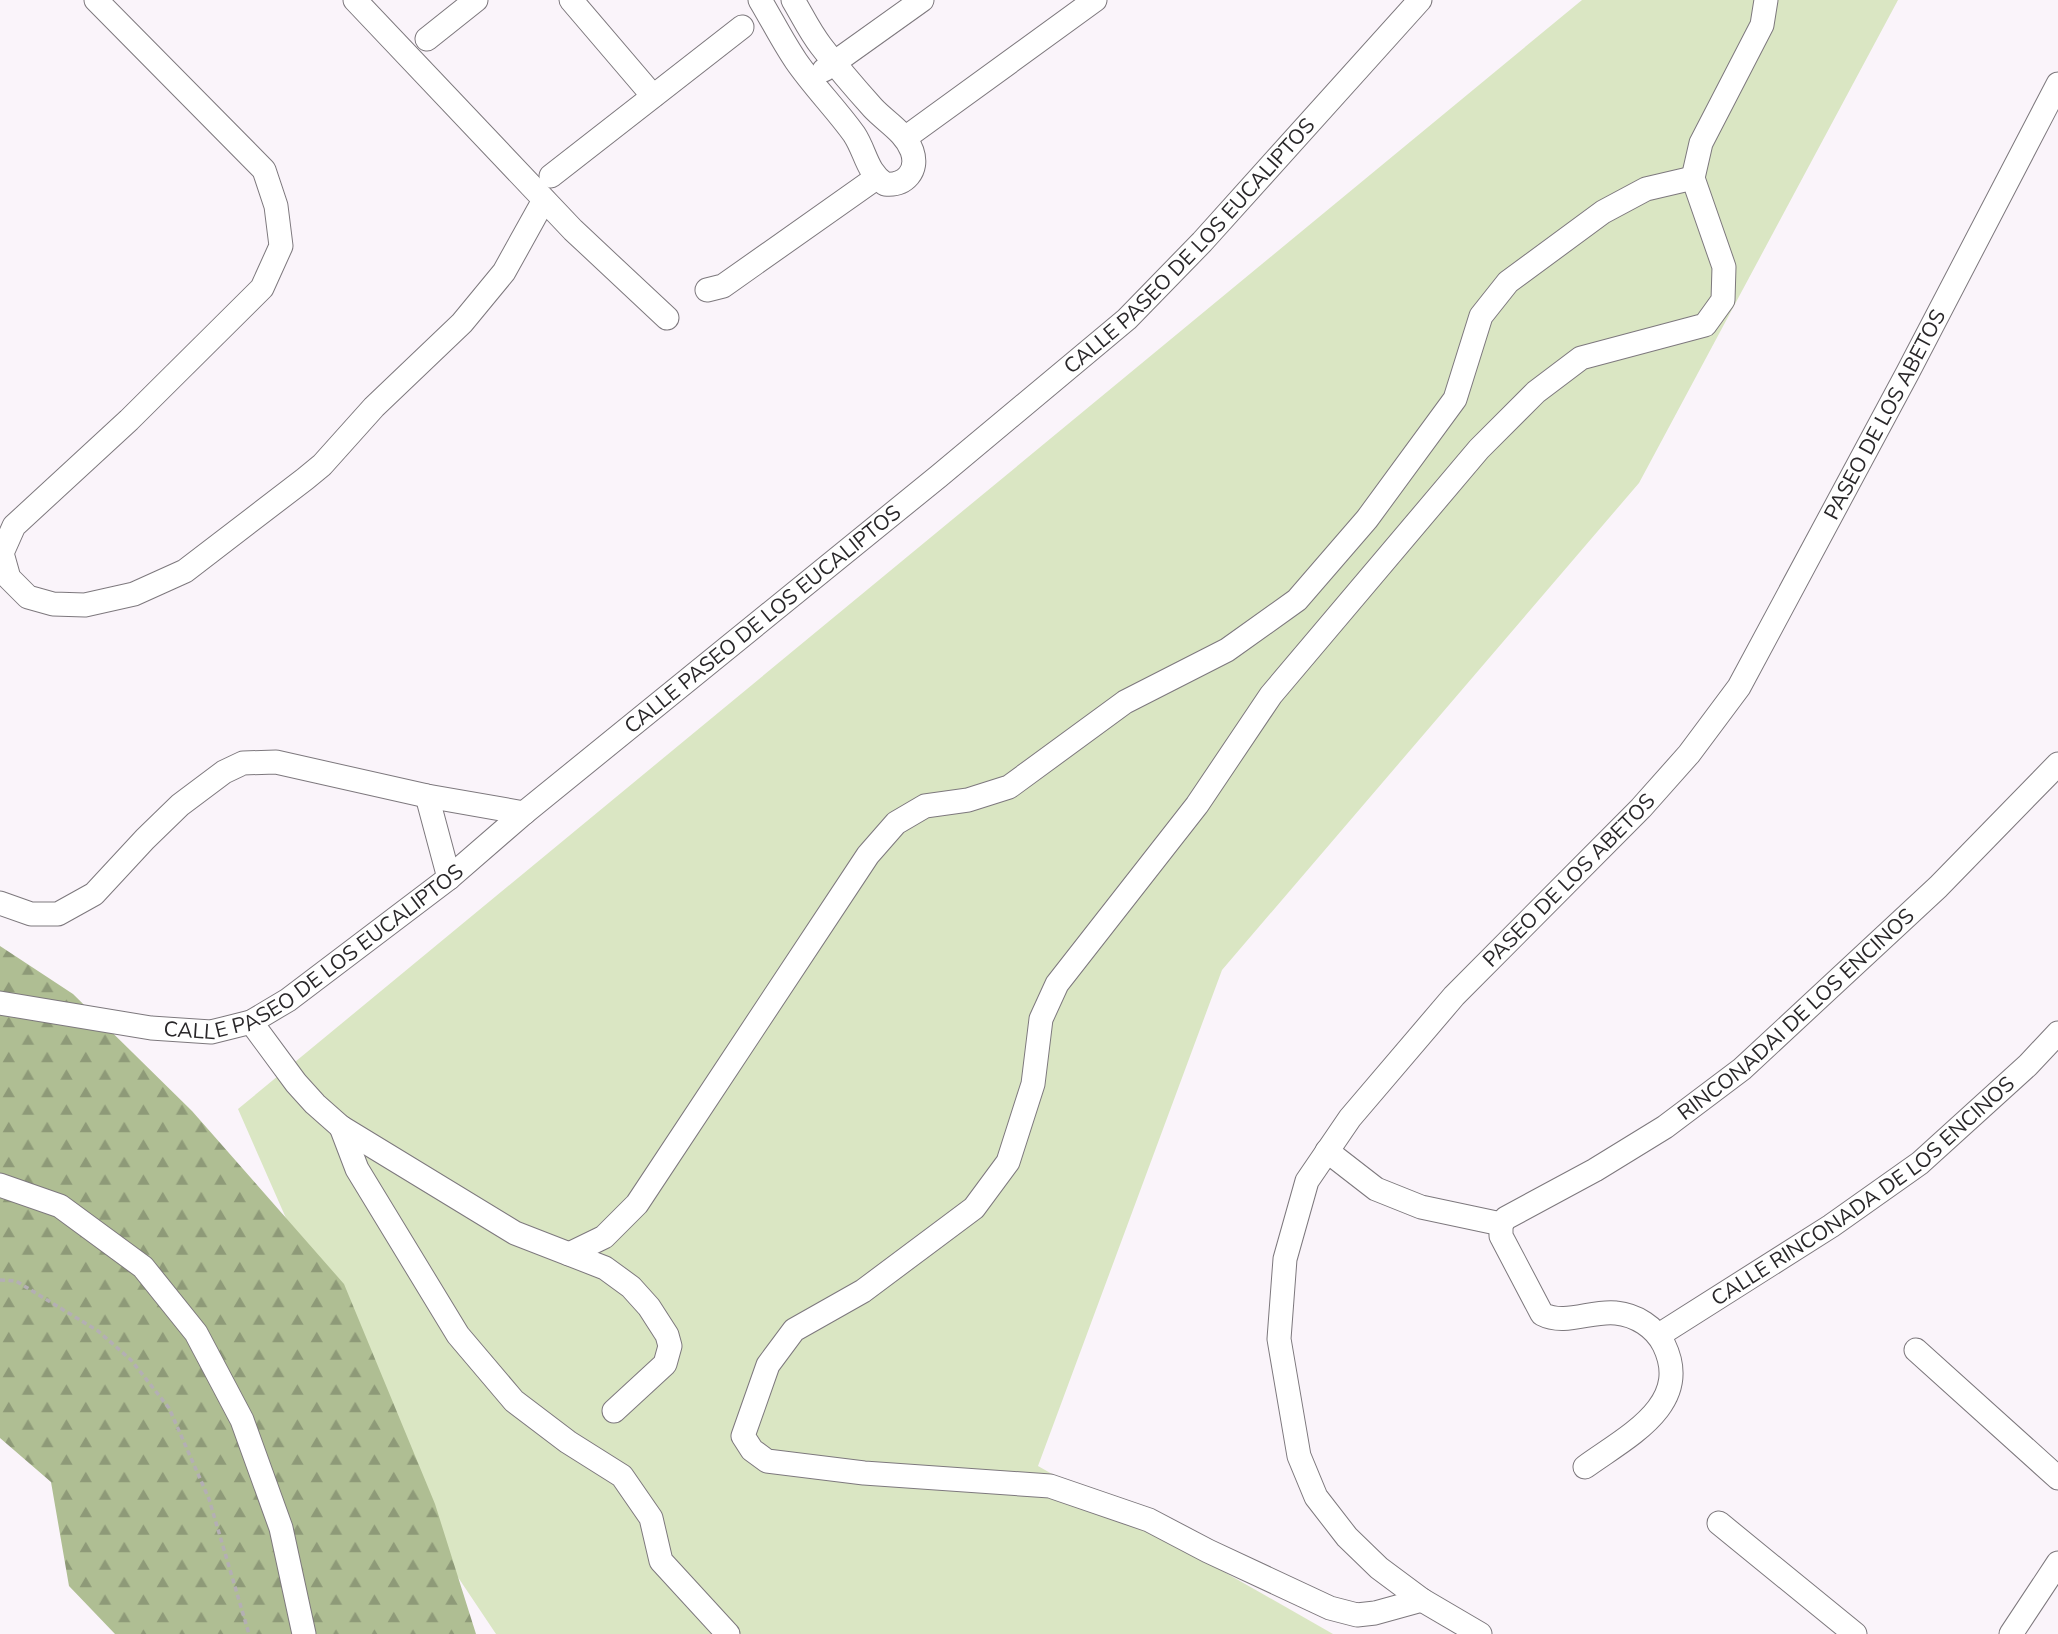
<svg xmlns="http://www.w3.org/2000/svg" width="2058" height="1634" font-family="'Nunito Sans',sans-serif">
<style>
.green{fill:#dae6c3}
.forest{fill:url(#forest-firs)}
.lines{fill:none;stroke-linecap:round;stroke-linejoin:round}
.minor-casing{stroke:#7d787d;stroke-width:25}
.path{stroke:#b4afb4;stroke-width:3.5;stroke-dasharray:5 3.5;stroke-linecap:butt}
.minor{stroke:#fff;stroke-width:23}
.labels{text-anchor:middle;stroke-width:7;stroke-linejoin:round;paint-order:stroke}
.street-label{font-size:21px;fill:#292729;stroke:#faf4fa}
</style>
<defs>
<pattern id="forest-firs" width="22" height="20" patternUnits="userSpaceOnUse" patternTransform="scale(1.75)"><rect width="22" height="20" fill="#afbe93"/><path d="M5 1l3.5 6h-7zM16 11l3.5 6h-7z" fill="#8e9a78"/></pattern>
</defs>
<rect width="100%" height="100%" fill="#faf4fa"/>
<path class="green" d="M1582 0H1898L1639 483 1222 970 1038 1466 1333 1634H496L417 1516 238 1109Z"/>
<path class="forest" d="M0 946 73 994 192 1111 344 1284 435 1504 476 1634H115L69 1586 51 1482 0 1438Z"/>
<g class="lines">
<defs>
<g id="minor">
<path d="M96 0 264 170 276 206 281 246 262 288 129 420 14 526 2 553 9 578 28 597 53 604 85 605 134 594 185 571 305 479 322 465 374 407 462 323 504 272 544 200"/>
<path d="M355 0 573 230 667 318"/>
<path d="M571 0 653 96"/>
<path d="M760 0C772 20 783 42 796 61 814 87 836 109 854 134 866 152 866 171 885 184 905 186 919 171 912 151 905 132 886 122 873 108 855 88 837 67 821 46 810 32 802 15 793 0"/>
<path d="M427 39 476 0"/>
<path d="M824 70 922 0"/>
<path d="M905 138 1095 0"/>
<path d="M551 176 742 27"/>
<path d="M707 290 723 286 876 178"/>
<path d="M427 796 449 878"/>
<path d="M0 903 31 914H58L94 894 145 839 180 805 224 772 243 763 276 762 427 796 524 813"/>
<path id="s1" d="M0 1003 151 1028 211 1032 251 1022 288 1000 449 878 524 813 939 476 1127 319 1202 242 1420 0"/>
<path d="M251 1022 296 1083 315 1104 341 1127 515 1233 605 1268 631 1287 649 1307 667 1335 670 1346 665 1364 614 1411"/>
<path d="M341 1127 357 1169 458 1335 514 1401 568 1442 622 1476 651 1518 661 1561 728 1634"/>
<path d="M1327 1151 1376 1189 1421 1207 1501 1224"/>
<path d="M0 1185 60 1206 143 1267 196 1333 242 1420 281 1528 304 1634"/>
<path id="s2" d="M1501 1224 1506 1218 1595 1170 1665 1127 1742 1069 1938 887 2058 764"/>
<path d="M1501 1224V1236L1542 1314C1565 1326 1592 1310 1616 1313 1636 1315 1655 1327 1664 1345 1693 1405 1626 1437 1585 1467"/>
<path d="M569 1254 604 1237 637 1204 868 855 896 823 925 806 968 800 1009 787 1125 702 1227 650 1297 600 1367 519 1455 399 1481 316 1508 282 1603 212 1646 189 1693 178"/>
<path id="s3" d="M1659 1335 1831 1226 1920 1163 2028 1065 2058 1033"/>
<path d="M1916 1350 2058 1478"/>
<path d="M1719 1523 1855 1634"/>
<path d="M1422 1600 1375 1613 1357 1615 1330 1608 1208 1551 1149 1520 1050 1486 864 1473 767 1461 752 1450 743 1436 768 1365 794 1330 863 1291 974 1208 1008 1162 1033 1084 1041 1019 1057 984 1197 805 1271 695 1479 449 1536 392 1581 358 1705 325 1723 300 1724 267 1693 178 1701 143 1762 25 1766 0"/>
<path id="s4" d="M1480 1634 1422 1600 1379 1568 1347 1537 1316 1497 1299 1456 1279 1339 1285 1259 1307 1181 1350 1118 1454 996 1641 808 1689 754 1739 687 1908 372 2058 84"/>
<path d="M2011 1634 2058 1563"/>
</g>
</defs>
<use href="#minor" class="minor-casing"/>
<path class="path" d="M0 1280 16 1281 98 1331 131 1360 169 1408 209 1499 249 1634"/>
<use href="#minor" class="minor"/>
</g>
<g class="labels">
<g class="street-label">
<text dy="7" stroke="none"><textPath href="#s1" startOffset="1474">CALLE PASEO DE LOS EUCALIPTOS</textPath></text>
<text dy="7" stroke="none"><textPath href="#s4" startOffset="1507">PASEO DE LOS ABETOS</textPath></text>
<text dy="7" stroke="none"><textPath href="#s1" startOffset="906">CALLE PASEO DE LOS EUCALIPTOS</textPath></text>
<text dy="7" stroke="none"><textPath href="#s4" startOffset="940">PASEO DE LOS ABETOS</textPath></text>
<text dy="7" stroke="none"><textPath href="#s1" startOffset="340">CALLE PASEO DE LOS EUCALIPTOS</textPath></text>
<text dy="7" stroke="none"><textPath href="#s2" startOffset="364">RINCONADAI DE LOS ENCINOS</textPath></text>
<text dy="7" stroke="none"><textPath href="#s3" startOffset="250">CALLE RINCONADA DE LOS ENCINOS</textPath></text>
</g>
</g>
</svg>
